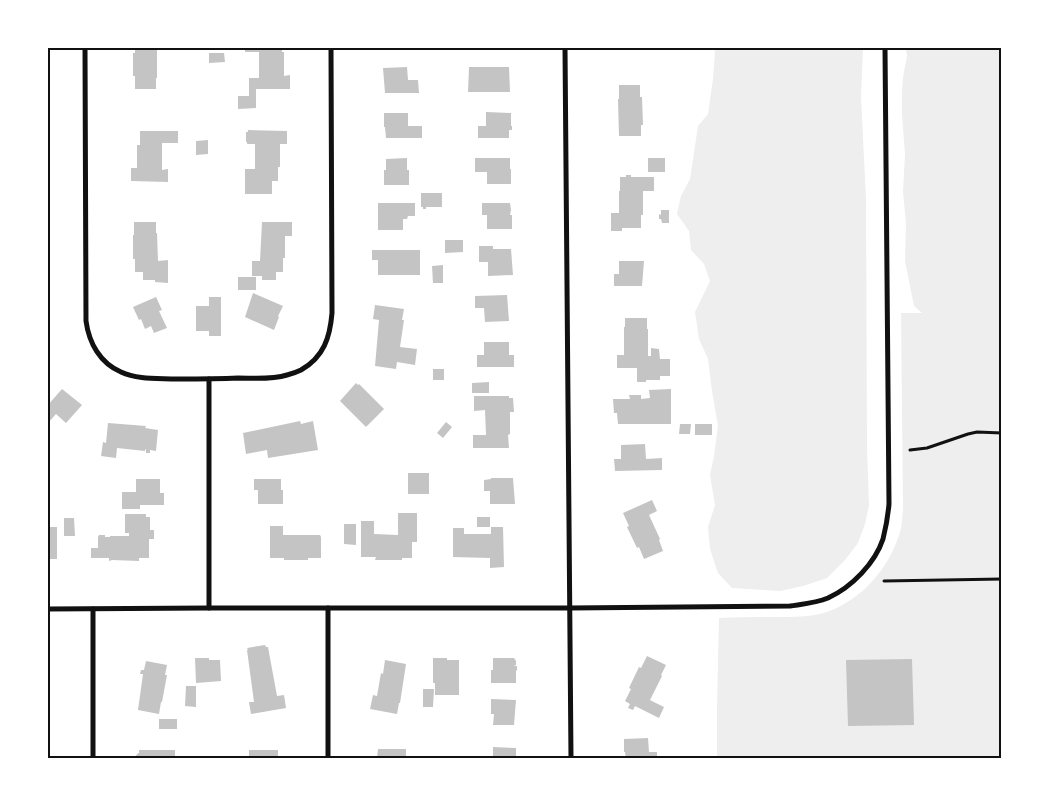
<svg xmlns="http://www.w3.org/2000/svg" width="1049" height="806" font-family="Commissioner,sans-serif">
<style>
.green{fill:#eee}
.building{fill:#c4c4c4}
.lines{fill:none;stroke-linecap:round;stroke-linejoin:round}
.path{stroke:#111;stroke-width:3}
.minor{stroke:#111;stroke-width:5}
.neatline{fill:none;stroke:#111;stroke-width:2}
</style>
<rect width="100%" height="100%" fill="#fff"/>
<g class="green">
<path d="M712 48H863L861 97 866 199 867 449 869 505 865 524 858 543 845 560 827 578 803 586 780 591 732 588 718 573 710 549 708 527 715 505 710 475 714 456 718 426 712 391 708 359 699 339 695 312 710 281 704 264 691 250 689 231 677 214 681 196 690 179 698 126 708 114 713 79 715 51Z"/>
<path d="M908 48H1001V758H717V708L719 618C738 617 757 617 777 617 789 617 802 617 815 615 853 608 886 574 898 538 902 529 902 519 903 508L901 313H922L914 306 905 261 906 223 903 192 905 154 902 115V92L903 77 907 56 906 49Z"/>
</g>
<g class="building">
<path d="M135 48H156V50H157V78H156V89H135V76H133V53H135Z"/>
<path d="M231 48H282V52H284V76L290 75V89H256V108L238 109V96H249V78H259V52H245V50L231 49Z"/>
<path d="M209 53H224L225 62 209 63Z"/>
<path d="M407 67 408 80H418L419 93H385L383 68Z"/>
<path d="M469 67H509L510 92H468Z"/>
<path d="M619 85H640V97H642L643 125H641V136H619L618 99H619Z"/>
<path d="M486 112 511 113V126H512V130H509V138H478V126H486Z"/>
<path d="M384 113H408V126H422V138H386L385 127H384Z"/>
<path d="M248 130 287 131V144H280V167H278V181H272V194H245V169H255V144H247V142H246V132H248Z"/>
<path d="M140 131H178V143H162V170L168 169V182L131 181V168H137V145H140Z"/>
<path d="M208 140V154L196 155V141Z"/>
<path d="M407 158V170H409V185H384V170H386V159Z"/>
<path d="M475 158H510V169H511V184H487V172H475Z"/>
<rect x="648" y="158" width="17" height="14"/>
<path d="M626 175H631V177H654V191H643V215H641V228H622V231H611V213H619V191H620V177H626Z"/>
<path d="M421 193H442V207H426V209H423V207H421Z"/>
<path d="M378 203H415V216H408L407 219H403V230H378Z"/>
<path d="M482 203H510L511 210 510 215H512V229H487V215H482Z"/>
<path d="M661 210H669V223H662L661 219H659V214L661 215Z"/>
<path d="M134 222H156V233H157L158 261 168 260V283L155 282V280H143V272H135V259H133V235H134Z"/>
<path d="M262 222H292V236H285V258H283V272H276V280H262V276H252V261H260Z"/>
<path d="M445 240H463V252L445 253Z"/>
<path d="M479 246H493V249H511L513 275 488 276V262H479Z"/>
<path d="M372 250H420V275H378V260H372Z"/>
<path d="M619 261H644L642 286H614V274H619Z"/>
<path d="M443 265V283H433L432 266Z"/>
<rect x="238" y="277" width="18" height="13"/>
<path d="M253 293 283 306 278 316 279 317 274 330 245 317Z"/>
<path d="M507 295 509 321 485 322 484 308H475V296Z"/>
<path d="M156 297 162 310 159 311 167 328 154 333 151 326 145 329 141 319 139 320 133 307Z"/>
<path d="M209 297H221V336H209V331H196V306H209Z"/>
<path d="M375 305 404 309 402 320H404L400 347 417 349 415 365 397 362 396 369 375 366 379 320 373 319Z"/>
<path d="M625 318H647V329H648V356H651V348L659 349 660 359H670V376H660V380H646V382H637V368H617V355H624V327H625Z"/>
<path d="M484 342H509V355H514V367H477V355H484Z"/>
<rect x="433" y="369" width="11" height="11"/>
<path d="M489 382V393H472V383Z"/>
<path d="M356 383 358 385 359 384 384 409 366 427 340 401Z"/>
<path d="M62 389 82 405 66 423 56 414 48 423V405Z"/>
<path d="M671 389V424H618L617 413H614L613 399H630L629 395H641V399L650 398 649 390Z"/>
<path d="M474 396H509V398H513L514 412H510V434L508 435 509 448H473V435H486L485 410 474 411Z"/>
<path d="M300 421 301 424 313 421 318 450 268 458 267 450 246 454 243 433Z"/>
<path d="M446 422 452 427 443 438 437 433Z"/>
<path d="M108 423 146 426 145 428 158 430 156 451 150 450V453H146V450L145 449V451L117 448 116 458 101 456 103 442 106 443Z"/>
<path d="M680 424H691L690 434H679Z"/>
<rect x="695" y="424" width="17" height="11"/>
<path d="M645 444 646 459 662 458V470L615 471 614 459H621V445Z"/>
<rect x="408" y="473" width="21" height="21"/>
<path d="M491 478H513L515 504H490V491H484V480L491 479Z"/>
<path d="M136 479H160V493H164V505H140V509H122V492H136Z"/>
<path d="M254 479H281V490H283V504H258V490H254Z"/>
<path d="M652 500 657 511 649 515 660 539 659 540 663 551 644 559 639 547 637 548 627 527 629 526 623 513Z"/>
<path d="M398 513H417V542H412V558H402V560H375L376 557H361V521H374V534L398 535Z"/>
<path d="M125 514H146V517H150V530H154V539H149V558H139V561L112 560 109 561V558H91V548H98V537L99 535H105V537H110V536H129V533H125Z"/>
<rect x="477" y="517" width="13" height="10"/>
<path d="M64 518H74L75 536H64Z"/>
<path d="M344 524H356V545L344 544Z"/>
<path d="M270 526H283V535H320L321 537V558H308V560H284V558H270Z"/>
<rect x="48" y="527" width="9" height="32"/>
<path d="M491 527H503L504 567 490 568V558L453 557V528H464V534H491Z"/>
<path d="M265 645 266 647H268L277 696 284 695 286 708 251 714 249 702H254L247 650H248L247 648Z"/>
<path d="M647 656 666 665 661 675 662 676 650 700 664 707 659 718 635 706 633 710 628 708 630 704 625 701 631 689 629 688 639 667 641 668Z"/>
<path d="M195 658H209V660H220L221 681 196 683Z"/>
<path d="M433 658H447V660H459V695H435V683H433Z"/>
<path d="M493 658H514L516 661V665L514 666H517V670L516 671V683H491V670H493Z"/>
<path d="M912 659 914 725 848 726 846 660Z"/>
<path d="M385 660 406 664 400 703H399L397 714 370 709 373 695 377 696 381 673 383 674Z"/>
<path d="M146 661 167 665 165 675H167L162 702H161L159 714 138 710 143 674H140L141 670H144Z"/>
<path d="M186 686H196V707L185 706Z"/>
<path d="M423 689H434L433 707H423Z"/>
<path d="M491 699 516 700 514 725H493L494 714H491Z"/>
<rect x="159" y="719" width="18" height="10"/>
<path d="M648 738 649 752H657V758H626L625 752H624V739Z"/>
<path d="M493 747 516 748V758H493Z"/>
<path d="M378 749H406V758H377Z"/>
<path d="M139 750H175V758H135L137 754 139 753Z"/>
<rect x="249" y="750" width="29" height="8"/>
</g>
<g class="lines">
<g class="path">
<path d="M910 450 927 448 968 434 977 432 1002 433"/>
<path d="M884 581 1002 579"/>
</g>
<g class="minor">
<path d="M85 48 86 321C89 343 100 363 121 372 138 380 158 378 177 379 197 379 217 379 238 378 253 378 271 380 287 375 291 374 297 372 301 370 324 357 330 337 332 313L331 48"/>
<path d="M565 48 571 758"/>
<path d="M209 379V608"/>
<path d="M328 608V758"/>
<path d="M48 609 209 608H570L790 606C803 604 816 603 828 598 852 587 875 563 883 539 886 527 888 516 889 504L885 48"/>
<path d="M93 758V609"/>
</g>
</g>
<rect width="1049" height="806" fill="none" stroke="#ffffff" stroke-width="98"/>
<rect x="49" y="49" width="951" height="708" class="neatline"/>
</svg>
